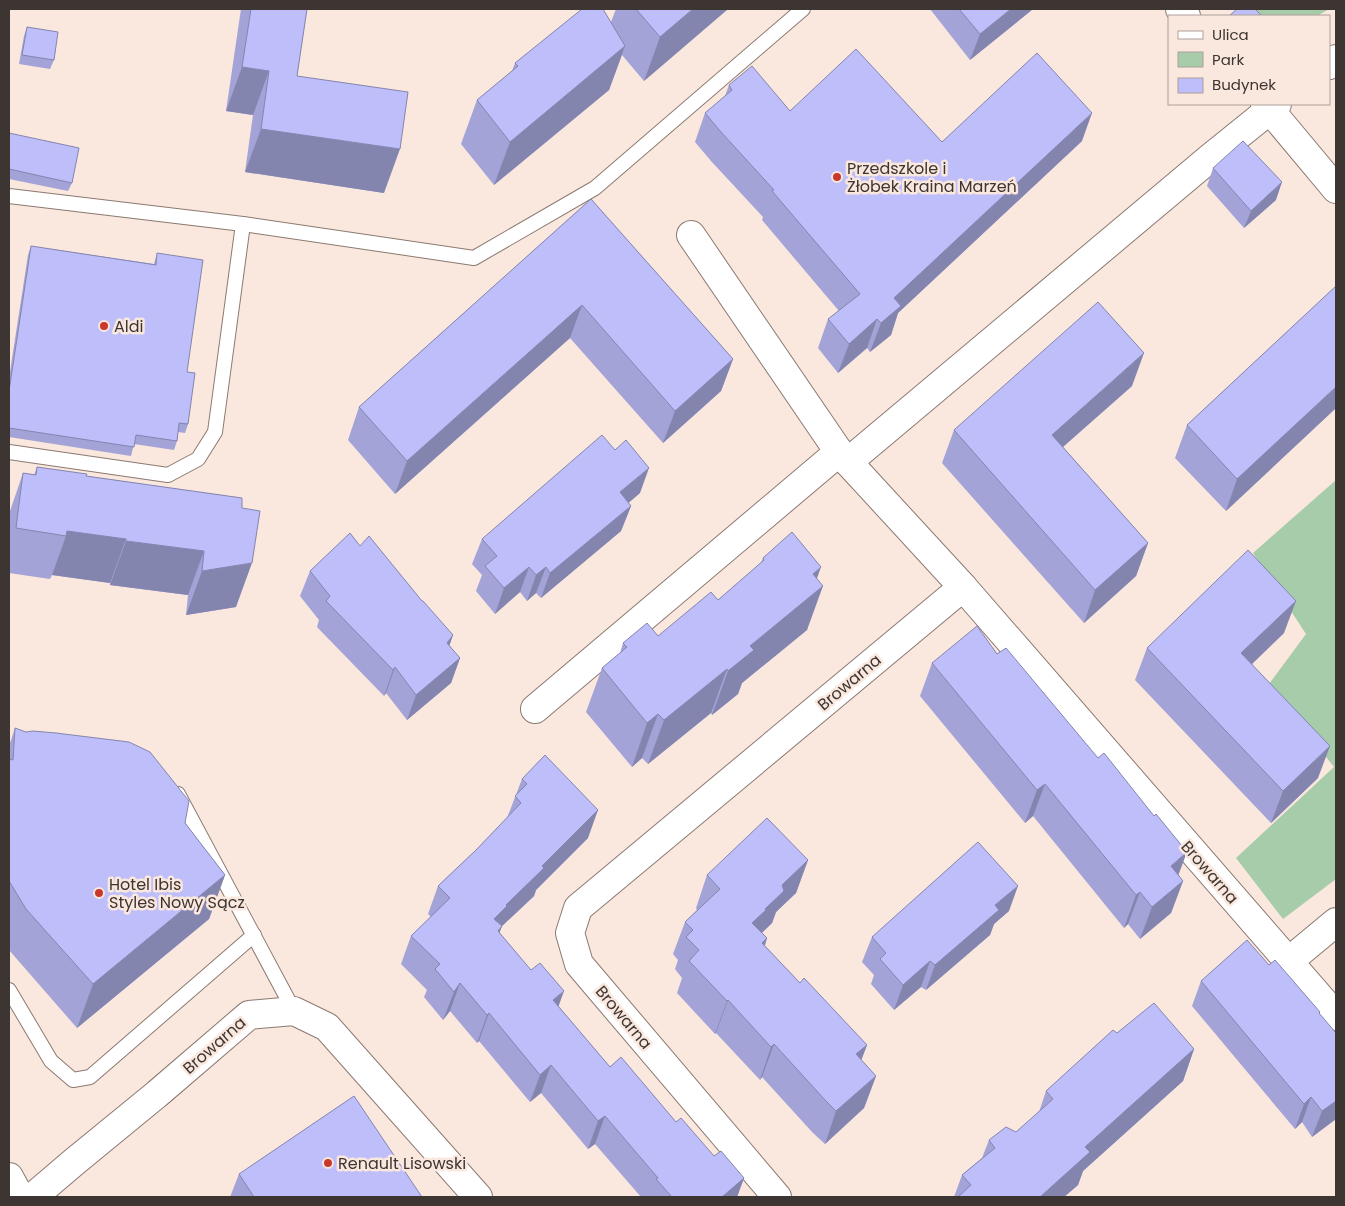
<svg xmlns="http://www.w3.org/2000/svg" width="1345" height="1206" font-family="Poppins,sans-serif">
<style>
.green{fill:#a6ccaa}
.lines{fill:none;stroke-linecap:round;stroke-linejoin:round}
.service-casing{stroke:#8b7a71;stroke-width:16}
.minor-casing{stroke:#8b7a71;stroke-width:30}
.tertiary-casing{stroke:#8b7a71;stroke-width:30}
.service{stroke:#fff;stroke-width:14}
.minor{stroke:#fff;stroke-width:28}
.tertiary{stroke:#fff;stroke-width:28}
.wall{fill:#a3a3d7}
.shaded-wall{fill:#8485af}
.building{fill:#bdbefa;stroke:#8485af}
.poi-dot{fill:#c73a2b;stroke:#fae7de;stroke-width:2}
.labels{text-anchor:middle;stroke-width:5;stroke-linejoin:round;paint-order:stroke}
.poi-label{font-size:16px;fill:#3c3531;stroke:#fae7de;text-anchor:start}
.street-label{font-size:16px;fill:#3c3531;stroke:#fae7de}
</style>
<rect width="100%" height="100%" fill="#fae7de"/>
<g class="green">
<path d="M1241 9H1329L1317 16H1232Z"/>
<path d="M1336 480V879L1283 919 1236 858 1334 767 1269 684 1306 634 1253 553Z"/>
</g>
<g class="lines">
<defs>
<g id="service">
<path d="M9 196 243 224 474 258 595 188 803 9"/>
<path d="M9 452 168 475 198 459 215 432 243 224"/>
<path d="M178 794 294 1011"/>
<path d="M9 990 51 1061 73 1080 90 1077 254 935"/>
</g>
<g id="minor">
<path d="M1180 9 1186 16"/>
<path d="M1329 65 1336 59"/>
<path d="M1265 104 1336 189"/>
<path d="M691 235 839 452 848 462"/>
<path d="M963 587 848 462 1210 158 1277 104"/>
<path d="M535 709 839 452"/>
<path d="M1289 961 1336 922"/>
<path d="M33 1197 74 1162 157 1094 249 1015 294 1011 327 1027 478 1197"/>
<path d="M777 1197 579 964 570 933 578 908 963 587 1336 1016"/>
</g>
<path id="tertiary" d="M9 1177 20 1197"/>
</defs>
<use href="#service" class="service-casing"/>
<use href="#minor" class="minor-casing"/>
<use href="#tertiary" class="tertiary-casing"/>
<use href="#service" class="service"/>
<use href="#minor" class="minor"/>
<use href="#tertiary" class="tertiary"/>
</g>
<g class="wall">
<path d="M241 9H307L297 76 384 193 245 172 253 115 226 111Z"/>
<path d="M616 9H728L644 81 622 55 609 90 494 185 461 144 477 100 512 71 515 63 611 22Z"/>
<path d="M930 9H1033L970 60Z"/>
<path d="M27 27 54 60 50 69 19 64 24 36Z"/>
<path d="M729 85 790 111 942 142 1082 141 898 313 891 335 870 352 867 348 838 373 818 348 828 319 839 311 762 220 763 217 711 161 695 142 705 113 725 96Z"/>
<path d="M9 133 72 183 68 191 9 179Z"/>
<path d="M1213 168 1276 200 1244 228 1207 186Z"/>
<path d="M591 199 733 359 721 391 663 443 570 338 395 494 348 440 359 407Z"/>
<path d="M31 246 154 264 157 253 187 372 188 424 185 433 178 432 177 441 174 450 134 444 131 456 9 437V378L28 255Z"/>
<path d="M1336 286V408L1226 511 1175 458 1187 425Z"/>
<path d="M1132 386 1063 447 1148 543 1136 576 1084 623 942 463 954 430Z"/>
<path d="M37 467 86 476 242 498 236 607 186 615 188 595 110 585V583L52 575 50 579 9 573V514L23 473 34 475Z"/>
<path d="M640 493 628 503 631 506 621 531 541 598 536 593 527 601 520 592 495 614 476 591 482 575 472 564 482 539Z"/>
<path d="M360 546 453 635 449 646 460 658 451 683 407 720 386 693 384 696 317 627 319 620 300 596 310 571Z"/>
<path d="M763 558 817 579 807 630 742 683 738 694 712 715 711 713 648 764 642 758 632 767 586 712 602 668 620 653 623 643 658 636 718 600 761 563Z"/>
<path d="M1284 633 1252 664 1318 778 1271 823 1135 680 1147 648Z"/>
<path d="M997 654 1183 881 1171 913 1140 939 1128 924 1124 928 1033 816 1025 823 920 696 932 663Z"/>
<path d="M15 728 185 823 225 875 209 919 77 1028 9 950V746Z"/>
<path d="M522 779 588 838 536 890 534 896 502 926 499 932 558 1006 610 1067 676 1122 714 1156 744 1178 737 1197H641L595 1144 588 1149 541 1093 530 1102 479 1041 477 1043 450 1011 443 1020 424 997 427 990 401 964 411 936 431 917 428 914 438 886 476 850 507 818Z"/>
<path d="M808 860 796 893 776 912 772 923 762 933 767 938 765 946 800 983 867 1045 861 1060 876 1076 864 1108 825 1144 813 1133 762 1077 760 1080 716 1033 715 1034 677 993 682 978 675 969 678 960 673 954 685 922 697 910 696 908 707 875Z"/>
<path d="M1009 911 994 924 990 935 926 990 921 987 894 1010 871 984 874 975 862 962 872 937Z"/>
<path d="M1269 965 1320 1014 1336 1119 1312 1137 1302 1122 1295 1129 1192 1006 1201 981Z"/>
<path d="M1117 1033 1194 1049 1183 1081 1083 1171 1078 1185 1064 1197H954L962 1175 982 1158 989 1140 1016 1132 1039 1112 1046 1091Z"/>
<path d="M239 1174 422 1197H230Z"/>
</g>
<g class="shaded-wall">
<path d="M693 9H728L644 81 660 37Z"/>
<path d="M1011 9H1033L970 60 980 34Z"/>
<path d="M625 46 609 90 494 185 510 142Z"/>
<path d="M242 67 269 71 253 115 226 111Z"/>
<path d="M1092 113 1082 141 898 313 891 335 870 352 881 323 894 298Z"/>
<path d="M261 129 400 149 384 193 245 172Z"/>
<path d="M1282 182 1276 200 1244 228 1251 211Z"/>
<path d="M582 305 570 338 395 494 407 461Z"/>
<path d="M877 319 867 348 838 373 849 344Z"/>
<path d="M1144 353 1132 386 1040 467 1052 435Z"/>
<path d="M733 359 721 391 663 443 675 411Z"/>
<path d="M1336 387V408L1226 511 1237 479Z"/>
<path d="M649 468 640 493 611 518 620 492Z"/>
<path d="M631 506 621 531 541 598 550 573Z"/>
<path d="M67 531 126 539 110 583 52 575 66 536Z"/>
<path d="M126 541 204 551 188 595 110 585Z"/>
<path d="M1148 543 1136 576 1084 623 1095 590Z"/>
<path d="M252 563 236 607 186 615 202 571Z"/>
<path d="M529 567 520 592 495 614 504 588Z"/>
<path d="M546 567 536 593 527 601 536 575Z"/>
<path d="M821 567 811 595 823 586 807 630 742 683 738 694 712 715 728 671 813 574Z"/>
<path d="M1296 601 1284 633 1229 686 1241 653Z"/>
<path d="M453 635 444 661 447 643Z"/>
<path d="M460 658 451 683 407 720 416 695Z"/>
<path d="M395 667 386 693 384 696 393 670Z"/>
<path d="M727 669 711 713 648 764 664 720Z"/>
<path d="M658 714 642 758 632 767 647 723Z"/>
<path d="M1330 746 1318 778 1271 823 1283 791Z"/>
<path d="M1045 784 1033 816 1025 823 1037 790Z"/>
<path d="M598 810 588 838 536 890 534 896 502 926 492 954 494 919 506 905 542 866Z"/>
<path d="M1187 852 1175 884 1171 866Z"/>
<path d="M808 860 796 893 776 912 772 923 755 939 752 923 765 909 782 885Z"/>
<path d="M225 875 209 919 77 1028 93 984Z"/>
<path d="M1183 881 1171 913 1140 939 1152 907Z"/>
<path d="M1018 886 1009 911 994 924 990 935 926 990 935 965 995 905Z"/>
<path d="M1140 892 1128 924 1124 928 1136 895Z"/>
<path d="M767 938 755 971 762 943Z"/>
<path d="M930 961 921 987 894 1010 903 985Z"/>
<path d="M460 983 450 1011 443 1020 454 992Z"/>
<path d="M564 991 554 1019 553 1000Z"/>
<path d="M728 1000 716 1033 715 1034 727 1001Z"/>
<path d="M489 1013 479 1041 477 1043 487 1015Z"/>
<path d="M774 1044 762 1077 760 1080 771 1047Z"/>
<path d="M867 1045 855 1077 856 1054Z"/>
<path d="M1194 1049 1183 1081 1083 1171 1078 1185 1064 1197H1040L1085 1147Z"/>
<path d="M551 1065 541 1093 530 1102 540 1075Z"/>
<path d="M876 1076 864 1108 825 1144 836 1111Z"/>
<path d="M1311 1097 1302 1122 1295 1129 1304 1104Z"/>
<path d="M1336 1101V1119L1312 1137 1322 1111Z"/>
<path d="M605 1116 595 1144 588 1149 598 1121Z"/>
<path d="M744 1178 737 1197H722Z"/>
</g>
<g class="building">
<path d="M251 9H307L297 76 408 92 400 149 261 129 269 71 242 67Z"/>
<path d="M582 9H603L625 46 510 142 477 100 518 66 515 63Z"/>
<path d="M636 9H693L660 37Z"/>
<path d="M959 9H1011L980 34Z"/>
<path d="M1237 9H1255L1262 16H1229Z"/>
<path d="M27 27 58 32 54 60 22 55Z"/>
<path d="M856 49 942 142 1037 53 1092 113 894 298 901 306 881 323 877 319 849 344 828 319 860 294 772 191 774 190 721 132 705 113 732 90 729 85 752 66 790 111Z"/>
<path d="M9 133 79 148 72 183 9 169Z"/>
<path d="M1243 141 1282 182 1251 211 1213 168Z"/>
<path d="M591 199 733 359 675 411 582 305 407 461 359 407Z"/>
<path d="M31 246 156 265 157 253 203 260 187 372 195 373 188 424 179 423 177 441 136 435 134 447 9 428V391Z"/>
<path d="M1336 286V387L1237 479 1187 425Z"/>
<path d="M1098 302 1144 353 1052 435 1148 543 1095 590 954 430Z"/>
<path d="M602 435 615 450 626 440 649 468 620 492 631 506 550 573 546 567 536 575 529 567 504 588 485 566 497 556 482 539Z"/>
<path d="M37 467 87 474 86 476 242 498V508L260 511 252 563 202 571 204 551 126 541V539L67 531 66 536 16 528 23 473 36 475Z"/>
<path d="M792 532 821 567 813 574 823 586 750 646 754 650 728 671 727 669 664 720 658 714 647 723 602 668 627 647 623 643 647 623 658 636 711 592 718 600 764 560 763 558Z"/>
<path d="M350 533 360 546 369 536 422 601H423L453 635 447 643 460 658 416 695 395 667 393 670 326 601 330 596 310 571Z"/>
<path d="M1248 550 1296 601 1241 653 1330 746 1283 791 1147 648Z"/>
<path d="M977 626 997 654 1006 648 1098 758 1104 753 1154 816 1156 814 1187 852 1171 866 1183 881 1152 907 1140 892 1136 895 1045 784 1037 790 932 663Z"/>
<path d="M15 728 26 732 33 731 56 733 129 742 150 752 189 801 185 823 225 875 93 984 26 909 9 881V759L13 760Z"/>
<path d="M545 755 598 810 542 866 544 868 506 905 507 906 494 919 502 926 498 931 531 970 540 963 564 991 553 1000 610 1067 621 1057 676 1122 681 1118 714 1156 721 1151 744 1178 722 1197H672L656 1179 658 1178 605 1116 598 1121 551 1065 540 1075 489 1013 487 1015 460 983 454 992 435 969 440 964 411 936 450 898 438 886 476 850 521 803 515 796 527 784 522 779Z"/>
<path d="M767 818 808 860 782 885 784 891 765 909 766 910 752 923 767 938 762 943 800 983 804 978 867 1045 856 1054 876 1076 836 1111 825 1100 774 1044 771 1047 728 1000 727 1001 689 961 699 950 686 937 693 930 685 922 720 889 707 875Z"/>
<path d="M978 842 1018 886 995 905 999 910 935 965 930 961 903 985 880 959 886 953 872 937Z"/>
<path d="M1247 940 1269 965 1275 960 1320 1012 1319 1013 1336 1033V1101L1322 1111 1311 1097 1304 1104 1201 981Z"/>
<path d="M1154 1003 1194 1049 1085 1147 1090 1152 1040 1197H958L971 1185 962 1175 995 1148 989 1140 1006 1127 1016 1132 1053 1099 1046 1091 1113 1030 1117 1033Z"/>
<path d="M354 1096 422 1197H254L239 1174Z"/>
</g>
<g class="poi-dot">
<circle cx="837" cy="177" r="5"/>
<circle cx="104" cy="326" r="5"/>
<circle cx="99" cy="893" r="5"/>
<circle cx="328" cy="1163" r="5"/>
</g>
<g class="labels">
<g class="poi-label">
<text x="847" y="174">Przedszkole i<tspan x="847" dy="18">Żłobek Kraina Marzeń</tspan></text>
<text x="114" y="332">Aldi</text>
<text x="109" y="890">Hotel Ibis<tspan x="109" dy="18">Styles Nowy Sącz</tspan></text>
<text x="338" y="1169">Renault Lisowski</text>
</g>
<g class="street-label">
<text transform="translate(849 682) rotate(-40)" y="6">Browarna</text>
<text transform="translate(1210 872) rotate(49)" y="6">Browarna</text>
<text transform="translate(624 1017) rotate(50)" y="6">Browarna</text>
<text transform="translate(214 1045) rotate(-41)" y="6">Browarna</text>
</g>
</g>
<rect width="1345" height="1206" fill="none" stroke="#3c3531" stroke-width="20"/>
<rect x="1168" y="15" width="162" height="90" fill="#fae7de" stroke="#aea099"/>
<rect x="1178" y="31" width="25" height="8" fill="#ffffff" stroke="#aea099"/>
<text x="1212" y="40" font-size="15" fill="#3c3531">Ulica</text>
<rect x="1178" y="52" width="25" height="15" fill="#a6ccaa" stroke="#aea099"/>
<text x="1212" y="65" font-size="15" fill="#3c3531">Park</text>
<rect x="1178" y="78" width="25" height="15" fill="#bdbefa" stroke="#aea099"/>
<text x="1212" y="90" font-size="15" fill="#3c3531">Budynek</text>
</svg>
